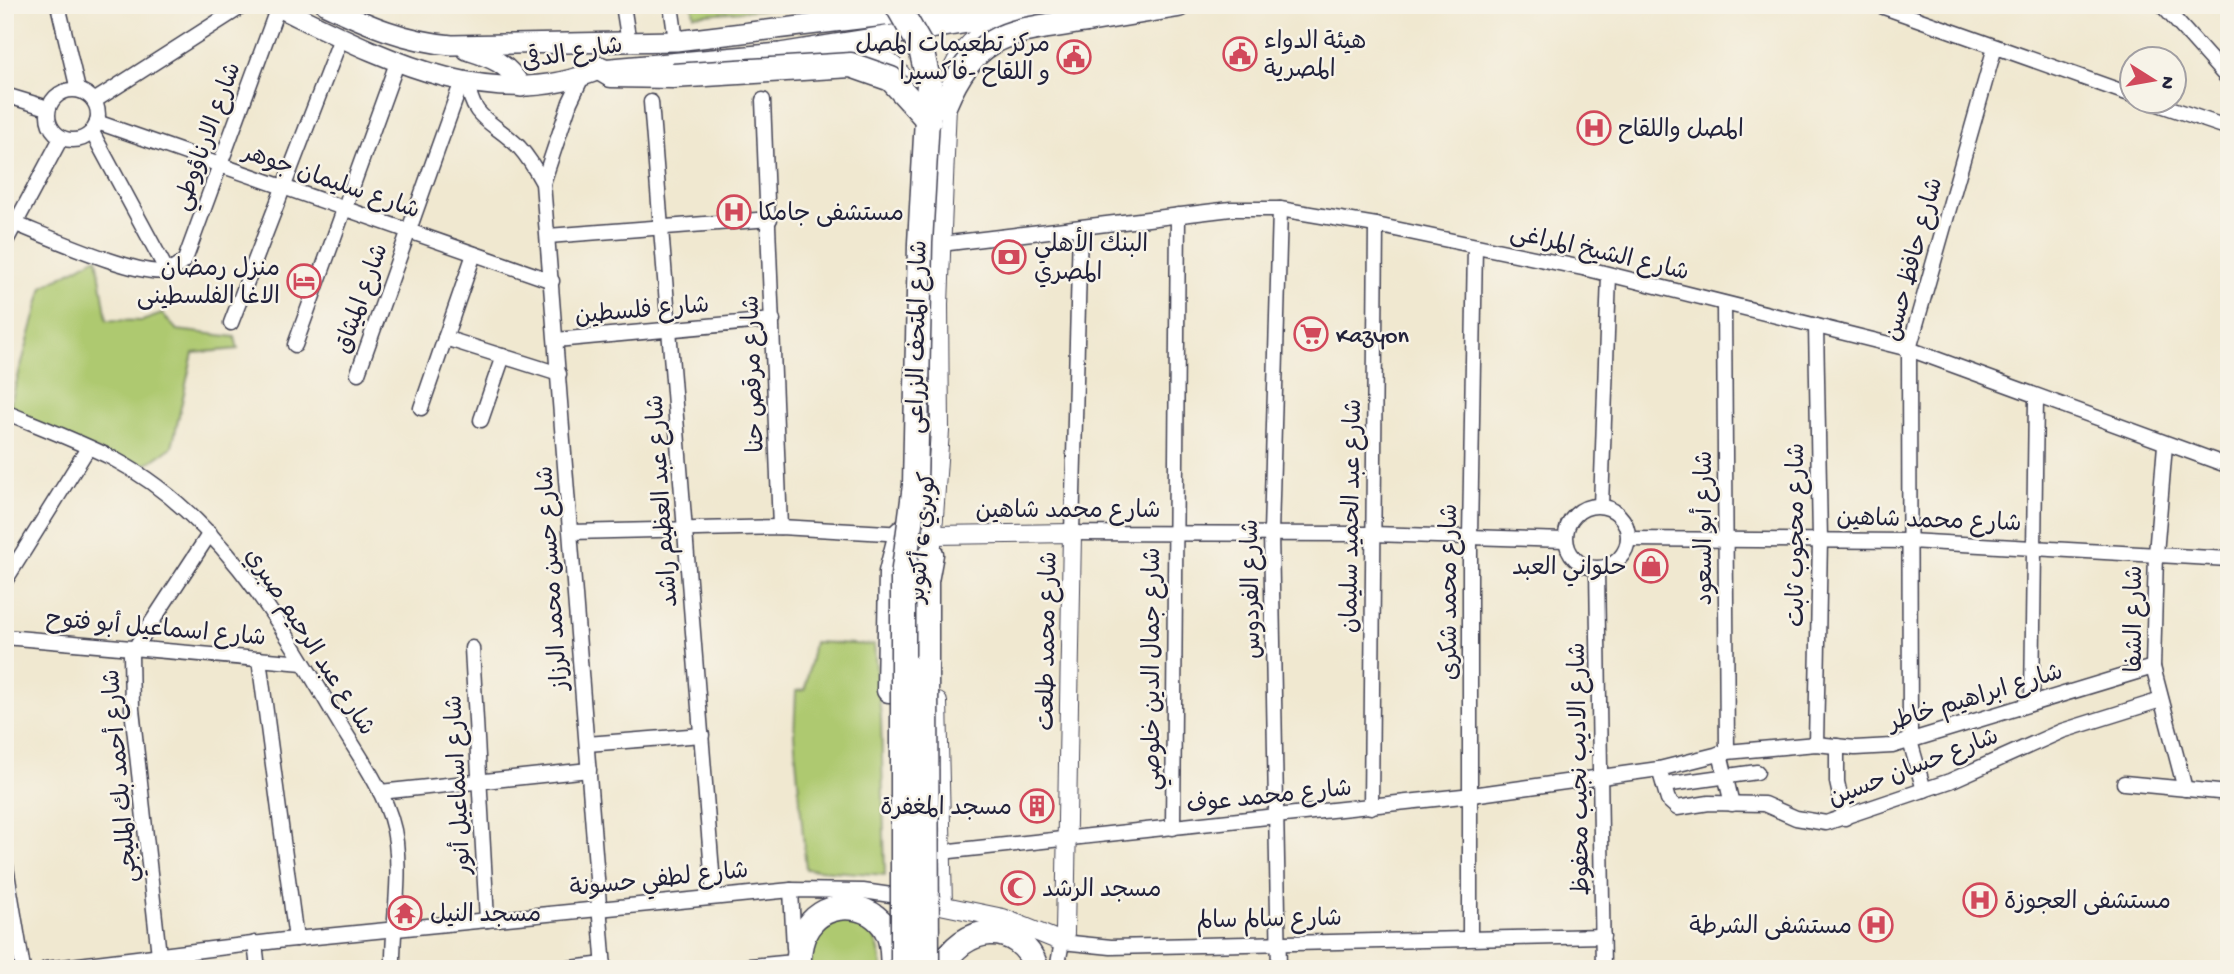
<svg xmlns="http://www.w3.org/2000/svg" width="2234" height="974" font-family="'Gochi Hand','Playpen Sans Arabic',sans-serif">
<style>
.green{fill:#aec96f;stroke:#687655;stroke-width:2}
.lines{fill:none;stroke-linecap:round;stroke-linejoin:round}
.minor-casing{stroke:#414051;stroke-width:17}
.tertiary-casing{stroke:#414051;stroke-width:20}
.secondary-casing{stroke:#414051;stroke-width:22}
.motorway-casing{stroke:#414051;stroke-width:27}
.minor{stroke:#fff;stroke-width:14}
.tertiary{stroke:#fff;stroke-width:18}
.secondary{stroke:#fff;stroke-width:19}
.motorway{stroke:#fff;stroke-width:24}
.motorway-bridge-casing{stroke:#414051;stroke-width:27;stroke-linecap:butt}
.motorway-bridge{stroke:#fff;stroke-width:24}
.labels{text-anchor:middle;stroke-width:5;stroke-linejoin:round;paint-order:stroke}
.poi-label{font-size:24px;fill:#22223b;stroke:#f7f3e8;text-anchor:start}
.street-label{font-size:24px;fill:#22223b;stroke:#f7f3e8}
</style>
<rect width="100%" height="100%" fill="#f7f3e8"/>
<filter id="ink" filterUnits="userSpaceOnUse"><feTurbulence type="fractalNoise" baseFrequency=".0143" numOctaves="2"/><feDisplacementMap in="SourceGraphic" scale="14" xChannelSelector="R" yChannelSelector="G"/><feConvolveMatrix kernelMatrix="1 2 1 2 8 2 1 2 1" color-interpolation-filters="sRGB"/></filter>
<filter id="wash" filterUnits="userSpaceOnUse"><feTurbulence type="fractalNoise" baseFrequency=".00686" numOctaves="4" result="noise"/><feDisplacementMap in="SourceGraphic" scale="28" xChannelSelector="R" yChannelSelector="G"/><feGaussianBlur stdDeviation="1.57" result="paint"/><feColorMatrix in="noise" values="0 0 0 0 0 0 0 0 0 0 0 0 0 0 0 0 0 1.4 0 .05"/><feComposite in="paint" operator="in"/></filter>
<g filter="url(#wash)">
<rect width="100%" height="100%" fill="#f0e8d0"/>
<g class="green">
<path d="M692 5H817L694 15Z"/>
<path d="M97 257 107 320 142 321 162 314 177 330 235 337 238 349 193 353 172 447 140 469 8 413 43 287Z"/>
<path d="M814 642 874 645 881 718 885 875 806 869 794 735 796 691 805 690Z"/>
<path d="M836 920C870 924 879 935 882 969H809C812 945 815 933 836 920Z"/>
</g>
</g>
<g filter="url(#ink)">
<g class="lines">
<defs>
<g id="minor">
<path d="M58 5 78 90"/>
<path d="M623 5 629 43"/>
<path d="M671 5 676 41"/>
<path d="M1878 5 2132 95"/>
<path d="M2162 5 2229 80"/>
<path d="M468 81C470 120 495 122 519 147 529 158 536 170 543 183L604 969"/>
<circle cx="73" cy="115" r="25"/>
<path d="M5 95 48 108"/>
<path d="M763 100 780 527"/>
<path d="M94 101 244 5"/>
<path d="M651 102 714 897"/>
<path d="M2152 102 2229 128"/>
<path d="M97 122 552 281"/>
<path d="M92 132 167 271"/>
<path d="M543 183 570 102 582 77"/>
<path d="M16 224C47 236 138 277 166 271 174 270 179 265 185 260L278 7"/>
<path d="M1080 228 1072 533 1372 534 1566 540"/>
<path d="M548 236 770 219"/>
<path d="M5 243 61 138"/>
<path d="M941 244 1231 209H1280L1376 225 1592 270 1909 349 2229 466"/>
<path d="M1724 304 1727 752"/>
<path d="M231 323 341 38"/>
<path d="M1816 326 1820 540 1816 744"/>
<path d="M445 338 559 374"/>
<path d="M556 340 773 320"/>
<path d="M295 345 397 63"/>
<path d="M358 373 462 81"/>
<path d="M421 408 474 254"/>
<path d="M5 412C41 427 78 441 112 458 218 514 278 619 337 719 359 757 391 797 396 842 401 884 392 927 393 969"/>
<path d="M481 420 503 356"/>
<path d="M2165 445 2156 554 2153 667 2185 789"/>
<circle cx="1597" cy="537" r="31"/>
<path d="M1601 506 1609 275"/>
<path d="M571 532 780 527 905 534"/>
<path d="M1628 539 1909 541 2229 559"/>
<path d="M1597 569 1603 969"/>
<path d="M5 581 88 448"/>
<path d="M5 637 303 663"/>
<path d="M472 648 487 920"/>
<path d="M259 659 296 939"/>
<path d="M2032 702 2036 398"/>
<path d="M587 744 702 735"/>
<path d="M1837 746V782L1845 818"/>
<path d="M1720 753 1732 804"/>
<path d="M1659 769 1668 800 1677 808 1709 803 1764 804 1796 818 1826 823 1950 781 2062 731 2161 700"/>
<path d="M2124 783 2229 793"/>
<path d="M1664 785 1757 772"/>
<path d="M1924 790 1910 741 1909 349 1995 47"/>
<path d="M380 792 589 770"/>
<path d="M1371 807 1376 225"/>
<path d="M1173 828 1178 215"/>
<path d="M941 852 1472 795 1659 769 1727 752 1816 744 1855 748 1892 746 2153 667"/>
<path d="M5 861 23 969"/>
<path d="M791 890 794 948"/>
<path d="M1470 938V536L1475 246"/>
<path d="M255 943 258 969"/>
<path d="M159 955 132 709 131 654 210 533"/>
<path d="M46 969 285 940 791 890 863 891 898 896"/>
<path d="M563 969 604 964"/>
<path d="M718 969 794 962"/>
<path d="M1057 969 1062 942 1111 947 1603 936"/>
<path d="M1279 969 1271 533 1280 209"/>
</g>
<g id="tertiary">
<path d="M851 43C877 53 897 62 910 88"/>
<path d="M932 545 940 431 939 304 948 80C959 47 977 34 1007 20"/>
<path d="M938 702 943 905"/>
<path d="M916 900 1003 918 1062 942 1065 933 1072 533 933 535"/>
</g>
<g id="secondary">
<path d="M274 5C374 53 488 118 601 69L780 53 1079 5"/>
<path d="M326 5C368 25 405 41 452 45L676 41 975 5"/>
<path d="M467 50C492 58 508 63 521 87"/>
</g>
<g id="motorway">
<path d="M909 15 936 5"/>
<path d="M1087 20 1178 5"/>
<path d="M601 69 611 75 673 76"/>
<path d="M926 663V581L931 554"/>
<path d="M889 690 891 572 901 533"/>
<path d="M798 969C799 952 800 935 812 922 833 898 878 904 889 936 893 946 892 958 893 969"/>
<path d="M941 969C962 924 1019 918 1037 969"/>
</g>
</defs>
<use href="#minor" class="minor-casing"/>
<use href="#tertiary" class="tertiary-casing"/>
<use href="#secondary" class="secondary-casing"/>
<use href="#motorway" class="motorway-casing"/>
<use href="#minor" class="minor"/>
<use href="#tertiary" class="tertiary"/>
<use href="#secondary" class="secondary"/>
<use href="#motorway" class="motorway"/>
<defs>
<g id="motorway-bridge">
<path d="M897 5 920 45 929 83 920 243 915 485 903 576V969"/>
<path d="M673 76 851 65 891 79 929 121"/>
<path d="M944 106C977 28 1012 32 1087 20"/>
<path d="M926 663 927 969"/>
</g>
</defs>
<use href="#motorway-bridge" class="motorway-bridge-casing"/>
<use href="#motorway-bridge" class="motorway-bridge"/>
</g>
</g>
<defs>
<symbol id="civic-ring" viewBox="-11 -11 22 22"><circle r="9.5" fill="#f7f3e8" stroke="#d1495b" stroke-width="1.5"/><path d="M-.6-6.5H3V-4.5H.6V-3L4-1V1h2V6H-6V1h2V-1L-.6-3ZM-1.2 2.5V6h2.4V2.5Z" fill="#d1495b"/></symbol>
<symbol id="hospital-ring" viewBox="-11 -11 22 22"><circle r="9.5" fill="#f7f3e8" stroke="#d1495b" stroke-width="1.5"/><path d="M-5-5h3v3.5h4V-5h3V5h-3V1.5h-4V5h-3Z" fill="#d1495b"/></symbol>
<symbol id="bank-ring" viewBox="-11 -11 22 22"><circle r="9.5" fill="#f7f3e8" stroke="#d1495b" stroke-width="1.5"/><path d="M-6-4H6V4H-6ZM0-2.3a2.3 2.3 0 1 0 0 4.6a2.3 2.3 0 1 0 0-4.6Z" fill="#d1495b"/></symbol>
<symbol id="hotel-ring" viewBox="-11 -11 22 22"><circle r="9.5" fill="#f7f3e8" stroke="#d1495b" stroke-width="1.5"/><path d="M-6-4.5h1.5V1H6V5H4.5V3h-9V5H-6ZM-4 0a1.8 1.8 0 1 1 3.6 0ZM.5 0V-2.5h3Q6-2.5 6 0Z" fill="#d1495b"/></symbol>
<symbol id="supermarket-ring" viewBox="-11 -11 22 22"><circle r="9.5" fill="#f7f3e8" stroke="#d1495b" stroke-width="1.5"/><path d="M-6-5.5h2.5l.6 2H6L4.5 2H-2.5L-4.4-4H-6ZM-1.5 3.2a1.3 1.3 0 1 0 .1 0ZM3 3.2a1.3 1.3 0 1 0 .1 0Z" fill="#d1495b"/></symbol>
<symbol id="shop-ring" viewBox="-11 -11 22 22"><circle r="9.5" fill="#f7f3e8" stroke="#d1495b" stroke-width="1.5"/><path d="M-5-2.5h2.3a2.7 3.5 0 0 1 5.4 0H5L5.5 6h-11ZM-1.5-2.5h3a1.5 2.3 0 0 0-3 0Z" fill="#d1495b"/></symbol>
<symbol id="building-ring" viewBox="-11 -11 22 22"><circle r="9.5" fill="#f7f3e8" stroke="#d1495b" stroke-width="1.5"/><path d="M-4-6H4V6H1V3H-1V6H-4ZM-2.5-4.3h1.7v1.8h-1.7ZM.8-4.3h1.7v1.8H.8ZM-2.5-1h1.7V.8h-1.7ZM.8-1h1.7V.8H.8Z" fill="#d1495b"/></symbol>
<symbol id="mosque-ring" viewBox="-11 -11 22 22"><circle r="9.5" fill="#f7f3e8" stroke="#d1495b" stroke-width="1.5"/><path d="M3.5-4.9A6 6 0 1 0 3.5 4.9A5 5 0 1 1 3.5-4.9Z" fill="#d1495b"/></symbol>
<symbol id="temple-ring" viewBox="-11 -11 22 22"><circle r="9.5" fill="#f7f3e8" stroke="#d1495b" stroke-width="1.5"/><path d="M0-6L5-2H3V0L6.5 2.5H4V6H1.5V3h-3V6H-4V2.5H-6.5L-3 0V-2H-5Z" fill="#d1495b"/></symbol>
</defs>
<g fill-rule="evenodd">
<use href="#civic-ring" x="1221" y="35" width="38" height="38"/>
<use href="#civic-ring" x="1055" y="38" width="38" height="38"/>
<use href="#hospital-ring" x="1575" y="109" width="38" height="38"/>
<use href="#hospital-ring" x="715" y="193" width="38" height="38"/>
<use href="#bank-ring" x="990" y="238" width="38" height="38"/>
<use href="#hotel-ring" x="285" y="262" width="38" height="38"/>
<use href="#supermarket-ring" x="1292" y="315" width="38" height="38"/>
<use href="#shop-ring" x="1632" y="547" width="38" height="38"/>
<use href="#building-ring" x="1018" y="787" width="38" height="38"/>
<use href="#mosque-ring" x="999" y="869" width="38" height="38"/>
<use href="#hospital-ring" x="1961" y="881" width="38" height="38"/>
<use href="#temple-ring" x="386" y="894" width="38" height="38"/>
<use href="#hospital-ring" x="1857" y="906" width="38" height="38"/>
</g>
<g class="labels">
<g class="poi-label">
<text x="1264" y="48">هيئة الدواء<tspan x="1264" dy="28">المصرية</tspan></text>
<text x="1050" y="51" text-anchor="end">مركز تطعيمات المصل<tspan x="1050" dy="28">و اللقاح -فاكسيرا</tspan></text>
<text x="1618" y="136">المصل واللقاح</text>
<text x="758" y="220">مستشفى جامكا</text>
<text x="1034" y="251">البنك الأهلي<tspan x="1034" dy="28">المصري</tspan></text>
<text x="280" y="275" text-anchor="end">منزل رمضان<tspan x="280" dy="28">الاغا الفلسطينى</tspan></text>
<text x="1336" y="342">Kazyon</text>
<text x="1626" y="574" text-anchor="end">حلواني العبد</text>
<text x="1012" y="814" text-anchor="end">مسجد المغفرة</text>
<text x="1042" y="896">مسجد الرشد</text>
<text x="2004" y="908">مستشفى العجوزة</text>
<text x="430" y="921">مسجد النيل</text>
<text x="1852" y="933" text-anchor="end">مستشفى الشرطة</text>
</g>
<g class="street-label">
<text transform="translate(572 52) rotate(-10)" y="8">شارع الدقى</text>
<text transform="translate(206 136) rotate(-70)" y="8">شارع الارناؤوطي</text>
<text transform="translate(332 180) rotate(19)" y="8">شارع سليمان جوهر</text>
<text transform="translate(1600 251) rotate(13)" y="8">شارع الشيخ المراغى</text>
<text transform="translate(1912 259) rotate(-75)" y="8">شارع حافظ حسن</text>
<text transform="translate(360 298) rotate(-70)" y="8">شارع الميثاق</text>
<text transform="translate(642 309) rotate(-5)" y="8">شارع فلسطين</text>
<text transform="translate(916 337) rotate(-89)" y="8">شارع المتحف الزراعى</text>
<text transform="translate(752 374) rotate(-92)" y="8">شارع مرقص حنا</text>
<text transform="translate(661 501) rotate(-94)" y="8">شارع عبد العظيم راشد</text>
<text x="1068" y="517">شارع محمد شاهين</text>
<text transform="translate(1350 516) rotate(-89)" y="8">شارع عبد الحميد سليمان</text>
<text transform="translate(1929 519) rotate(2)" y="8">شارع محمد شاهين</text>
<text transform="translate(1703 528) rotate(-90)" y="8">شارع أبو السعود</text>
<text transform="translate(1795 535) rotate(-90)" y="8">شارع محجوب ثابت</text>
<text transform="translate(921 537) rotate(-85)" y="8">كوبري 6 أكتوبر</text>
<text transform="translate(551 578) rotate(-94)" y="8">شارع حسن محمد الرزاز</text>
<text transform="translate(1250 589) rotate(-91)" y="8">شارع الفردوس</text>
<text transform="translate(1448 592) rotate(-90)" y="8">شارع محمد شكرى</text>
<text transform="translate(2133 619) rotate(-90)" y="8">شارع الشفا</text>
<text transform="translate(156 627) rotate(5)" y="8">شارع اسماعيل أبو فتوح</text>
<text transform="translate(311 641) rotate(57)" y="8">شارع عبد الرحيم صبري</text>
<text transform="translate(1046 641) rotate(-89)" y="8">شارع محمد طلعت</text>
<text transform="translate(1151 669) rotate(-90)" y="8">شارع جمال الدين خلوصي</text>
<text transform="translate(1975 696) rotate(-17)" y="8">شارع ابراهيم خاطر</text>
<text transform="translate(1913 766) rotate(-21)" y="8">شارع حسان حسين</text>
<text transform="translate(1578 769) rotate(-91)" y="8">شارع الاديب نجيب محفوظ</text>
<text transform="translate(119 776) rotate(-95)" y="8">شارع أحمد بك المليجي</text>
<text transform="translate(457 785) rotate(-93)" y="8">شارع اسماعيل أنور</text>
<text transform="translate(1269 795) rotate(-6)" y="8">شارع محمد عوف</text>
<text transform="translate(659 878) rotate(-6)" y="8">شارع لطفي حسونة</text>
<text transform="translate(1269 918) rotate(-1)" y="8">شارع سالم سالم</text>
</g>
</g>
<rect width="2234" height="974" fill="none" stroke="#f7f3e8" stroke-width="28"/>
<g transform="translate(2153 80) rotate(101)"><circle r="33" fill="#f7f3e8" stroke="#a29fa3" stroke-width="2"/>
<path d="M0-5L12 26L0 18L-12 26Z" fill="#d1495b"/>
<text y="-10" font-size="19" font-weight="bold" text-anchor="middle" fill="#22223b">N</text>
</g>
</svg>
